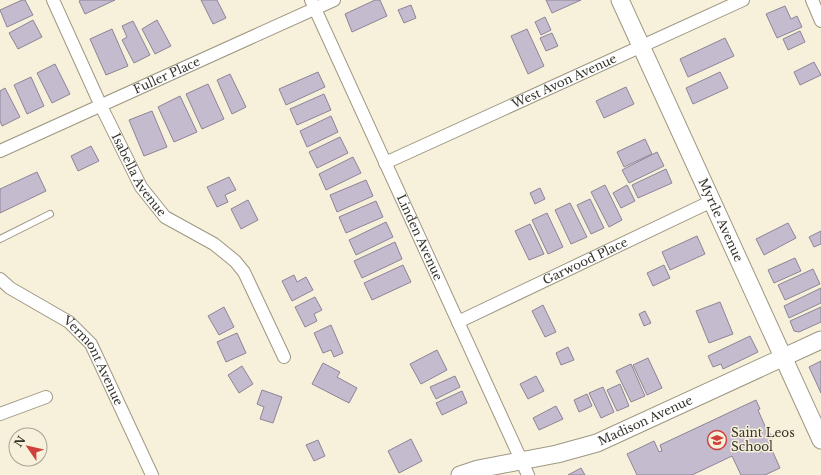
<svg xmlns="http://www.w3.org/2000/svg" width="821" height="475" font-family="'Libre Baskerville',serif">
<style>
.building{fill:#c4bbcf;stroke:#8d8497}
.lines{fill:none;stroke-linecap:round;stroke-linejoin:round}
.lane-casing{stroke:#9d9782;stroke-width:8}
.street-casing{stroke:#9d9782;stroke-width:14}
.secondary-casing{stroke:#9d9782;stroke-width:19}
.lane{stroke:#fff;stroke-width:6}
.street{stroke:#fff;stroke-width:12}
.secondary{stroke:#fff;stroke-width:17}
.labels{text-anchor:middle;stroke-width:3;stroke-linejoin:round;paint-order:stroke}
.street-label{font-size:12px;fill:#36332b;stroke:#f7f1db}
.poi-label{font-size:12px;fill:#36332b;stroke:#f7f1db;text-anchor:start}
</style>
<rect width="100%" height="100%" fill="#f7f1db"/>
<g class="building">
<path d="M22 0H25L33 15 7 27 0 10Z"/>
<path d="M81 0H115L85 14 79 1Z"/>
<path d="M201 0H217L226 18 213 24Z"/>
<path d="M375 0H380L387 16 352 32 345 14Z"/>
<path d="M546 0H581L552 13Z"/>
<path d="M411 5 416 18 404 23 398 10Z"/>
<path d="M785 6 791 19 797 16 802 27 777 38 766 14Z"/>
<path d="M545 17 551 30 541 35 535 22Z"/>
<path d="M33 20 42 37 18 49 9 33Z"/>
<path d="M157 20 171 46 155 54 142 29Z"/>
<path d="M133 21 150 55 134 63 122 40 127 37 122 26Z"/>
<path d="M112 29 128 66 106 75 90 39Z"/>
<path d="M527 29 544 66 528 74 511 36Z"/>
<path d="M800 31 805 42 788 50 783 39Z"/>
<path d="M552 33 558 46 546 51 540 38Z"/>
<path d="M725 38 734 56 688 77 680 59Z"/>
<path d="M814 62 821 75 800 85 794 72Z"/>
<path d="M55 64 70 94 52 103 37 73Z"/>
<path d="M318 72 325 87 286 105 279 89Z"/>
<path d="M720 72 728 88 693 104 686 88Z"/>
<path d="M230 74 246 107 232 114 217 80Z"/>
<path d="M31 77 44 106 27 114 14 85Z"/>
<path d="M208 84 224 119 202 129 186 94Z"/>
<path d="M626 87 634 104 604 118 596 101Z"/>
<path d="M5 88 20 117 2 126 0 121V91Z"/>
<path d="M324 94 331 110 297 125 290 109Z"/>
<path d="M180 96 197 132 174 142 158 107Z"/>
<path d="M152 111 167 147 144 156 129 120Z"/>
<path d="M331 116 338 132 307 147 300 131Z"/>
<path d="M340 137 348 153 317 168 309 152Z"/>
<path d="M645 139 652 154 624 167 617 152Z"/>
<path d="M91 146 99 161 78 171 71 156Z"/>
<path d="M657 152 664 166 629 183 622 170Z"/>
<path d="M353 157 361 173 326 190 319 174Z"/>
<path d="M666 169 672 183 638 198 632 185Z"/>
<path d="M37 172 46 191 0 213V189Z"/>
<path d="M229 177 236 190 225 195 228 202 217 207 207 187Z"/>
<path d="M366 180 373 196 337 212 330 195Z"/>
<path d="M605 185 622 220 609 227 591 192Z"/>
<path d="M627 185 635 201 621 208 613 193Z"/>
<path d="M540 188 545 199 535 204 530 193Z"/>
<path d="M590 199 604 228 591 234 577 205Z"/>
<path d="M248 200 258 220 241 229 231 209Z"/>
<path d="M376 201 383 217 346 233 339 217Z"/>
<path d="M570 203 587 237 571 244 555 210Z"/>
<path d="M547 213 563 247 548 254 532 220Z"/>
<path d="M386 222 393 237 356 255 349 240Z"/>
<path d="M788 223 796 238 764 255 756 239Z"/>
<path d="M530 224 544 254 529 260 515 231Z"/>
<path d="M821 231V244L814 247 809 237Z"/>
<path d="M697 236 705 254 670 270 662 252Z"/>
<path d="M395 242 402 259 362 278 354 261Z"/>
<path d="M795 258 801 271 774 283 768 270Z"/>
<path d="M403 265 411 282 372 300 364 283Z"/>
<path d="M664 265 670 278 653 286 647 273Z"/>
<path d="M813 269 820 284 785 300 778 285Z"/>
<path d="M294 275 297 282 306 277 313 290 292 301 282 281Z"/>
<path d="M821 288V303L789 318 784 306Z"/>
<path d="M315 297 322 310 314 314 317 321 305 327 295 307Z"/>
<path d="M720 302 733 334 709 343 696 311Z"/>
<path d="M543 305 556 332 545 337 532 311Z"/>
<path d="M224 307 234 327 219 335 208 316Z"/>
<path d="M821 307V322L799 332 794 331 790 321Z"/>
<path d="M645 311 651 323 644 326 639 314Z"/>
<path d="M331 325 343 353 334 357 331 350 323 353 314 333Z"/>
<path d="M237 333 246 353 226 362 217 342Z"/>
<path d="M750 336 758 352 723 369 721 364 713 367 708 356Z"/>
<path d="M568 347 574 360 561 365 556 353Z"/>
<path d="M437 350 447 370 421 384 410 364Z"/>
<path d="M648 358 662 388 647 395 633 365Z"/>
<path d="M821 361V393L809 367Z"/>
<path d="M323 363 340 372 337 377 357 388 349 403 312 384Z"/>
<path d="M631 364 645 396 631 402 616 371Z"/>
<path d="M242 366 253 384 239 393 228 375Z"/>
<path d="M455 376 460 387 436 399 430 387Z"/>
<path d="M536 376 544 391 528 399 520 384Z"/>
<path d="M620 384 629 406 617 411 607 390Z"/>
<path d="M603 387 614 412 601 418 589 393Z"/>
<path d="M262 390 282 397 273 423 260 419 264 407 257 404Z"/>
<path d="M462 391 467 403 442 415 436 403Z"/>
<path d="M587 394 592 406 579 412 574 400Z"/>
<path d="M756 400 760 409 758 410 768 433H770L773 438 768 441 780 468 765 475H741L732 456 692 475H637L627 454 654 441 659 452 662 451 660 445Z"/>
<path d="M556 406 563 419 539 430 533 418Z"/>
<path d="M411 439 422 461 399 473 388 451Z"/>
<path d="M318 440 325 456 314 461 306 445Z"/>
<path d="M581 468 585 475H568Z"/>
</g>
<g class="lines">
<defs>
<path id="lane" d="M0 239 50 214"/>
<g id="street">
<path id="s1" d="M53 0 101 106 141 187 165 217 214 244 235 261 244 272 284 357"/>
<path id="s2" d="M311 0 528 475"/>
<path d="M812 0 821 21"/>
<path id="s3" d="M0 151 334 0"/>
<path id="s4" d="M385 163 743 0"/>
<path id="s5" d="M0 279 10 288 69 322 91 344 152 475"/>
<path id="s6" d="M458 322 712 201"/>
<path d="M0 414 46 397"/>
</g>
<g id="secondary">
<path id="s7" d="M620 0 821 440"/>
<path id="s8" d="M460 475 478 469 557 454 597 443 821 340"/>
</g>
</defs>
<use href="#lane" class="lane-casing"/>
<use href="#street" class="street-casing"/>
<use href="#secondary" class="secondary-casing"/>
<use href="#lane" class="lane"/>
<use href="#street" class="street"/>
<use href="#secondary" class="secondary"/>
</g>
<defs>
<symbol id="school-ring" viewBox="-11 -11 22 22"><circle r="9.5" fill="#f7f1db" stroke="#d0413c" stroke-width="1.5"/><path d="M0-5L7-2L0 1L-7-2ZM-4 1L0 2.5L4 1V4Q0 6-4 4Z" fill="#d0413c"/></symbol>
</defs>
<g fill-rule="evenodd">
<use href="#school-ring" x="706" y="429" width="22" height="22"/>
</g>
<g class="labels">
<g class="street-label">
<text dy="4" stroke="none"><textPath href="#s3" startOffset="183">Fuller Place</textPath></text>
<text dy="4" stroke="none"><textPath href="#s4" startOffset="197">West Avon Avenue</textPath></text>
<text dy="4" stroke="none"><textPath href="#s1" startOffset="195">Isabella Avenue</textPath></text>
<text dy="4" stroke="none"><textPath href="#s7" startOffset="242">Myrtle Avenue</textPath></text>
<text dy="4" stroke="none"><textPath href="#s2" startOffset="261">Linden Avenue</textPath></text>
<text dy="4" stroke="none"><textPath href="#s6" startOffset="141">Garwood Place</textPath></text>
<text dy="4" stroke="none"><textPath href="#s5" startOffset="128">Vermont Avenue</textPath></text>
<text dy="4" stroke="none"><textPath href="#s8" startOffset="194">Madison Avenue</textPath></text>
</g>
<g class="poi-label">
<text x="731" y="437">Saint Leos<tspan x="731" dy="14">School</tspan></text>
</g>
</g>
<g transform="translate(28 447) rotate(304)"><circle r="19" fill="#f7f1db" stroke="#aaa595"/>
<path d="M0-3L7 15L0 10L-7 15Z" fill="#d0413c"/>
<text y="-6" font-size="11" font-weight="bold" text-anchor="middle" fill="#36332b">N</text>
</g>
</svg>
